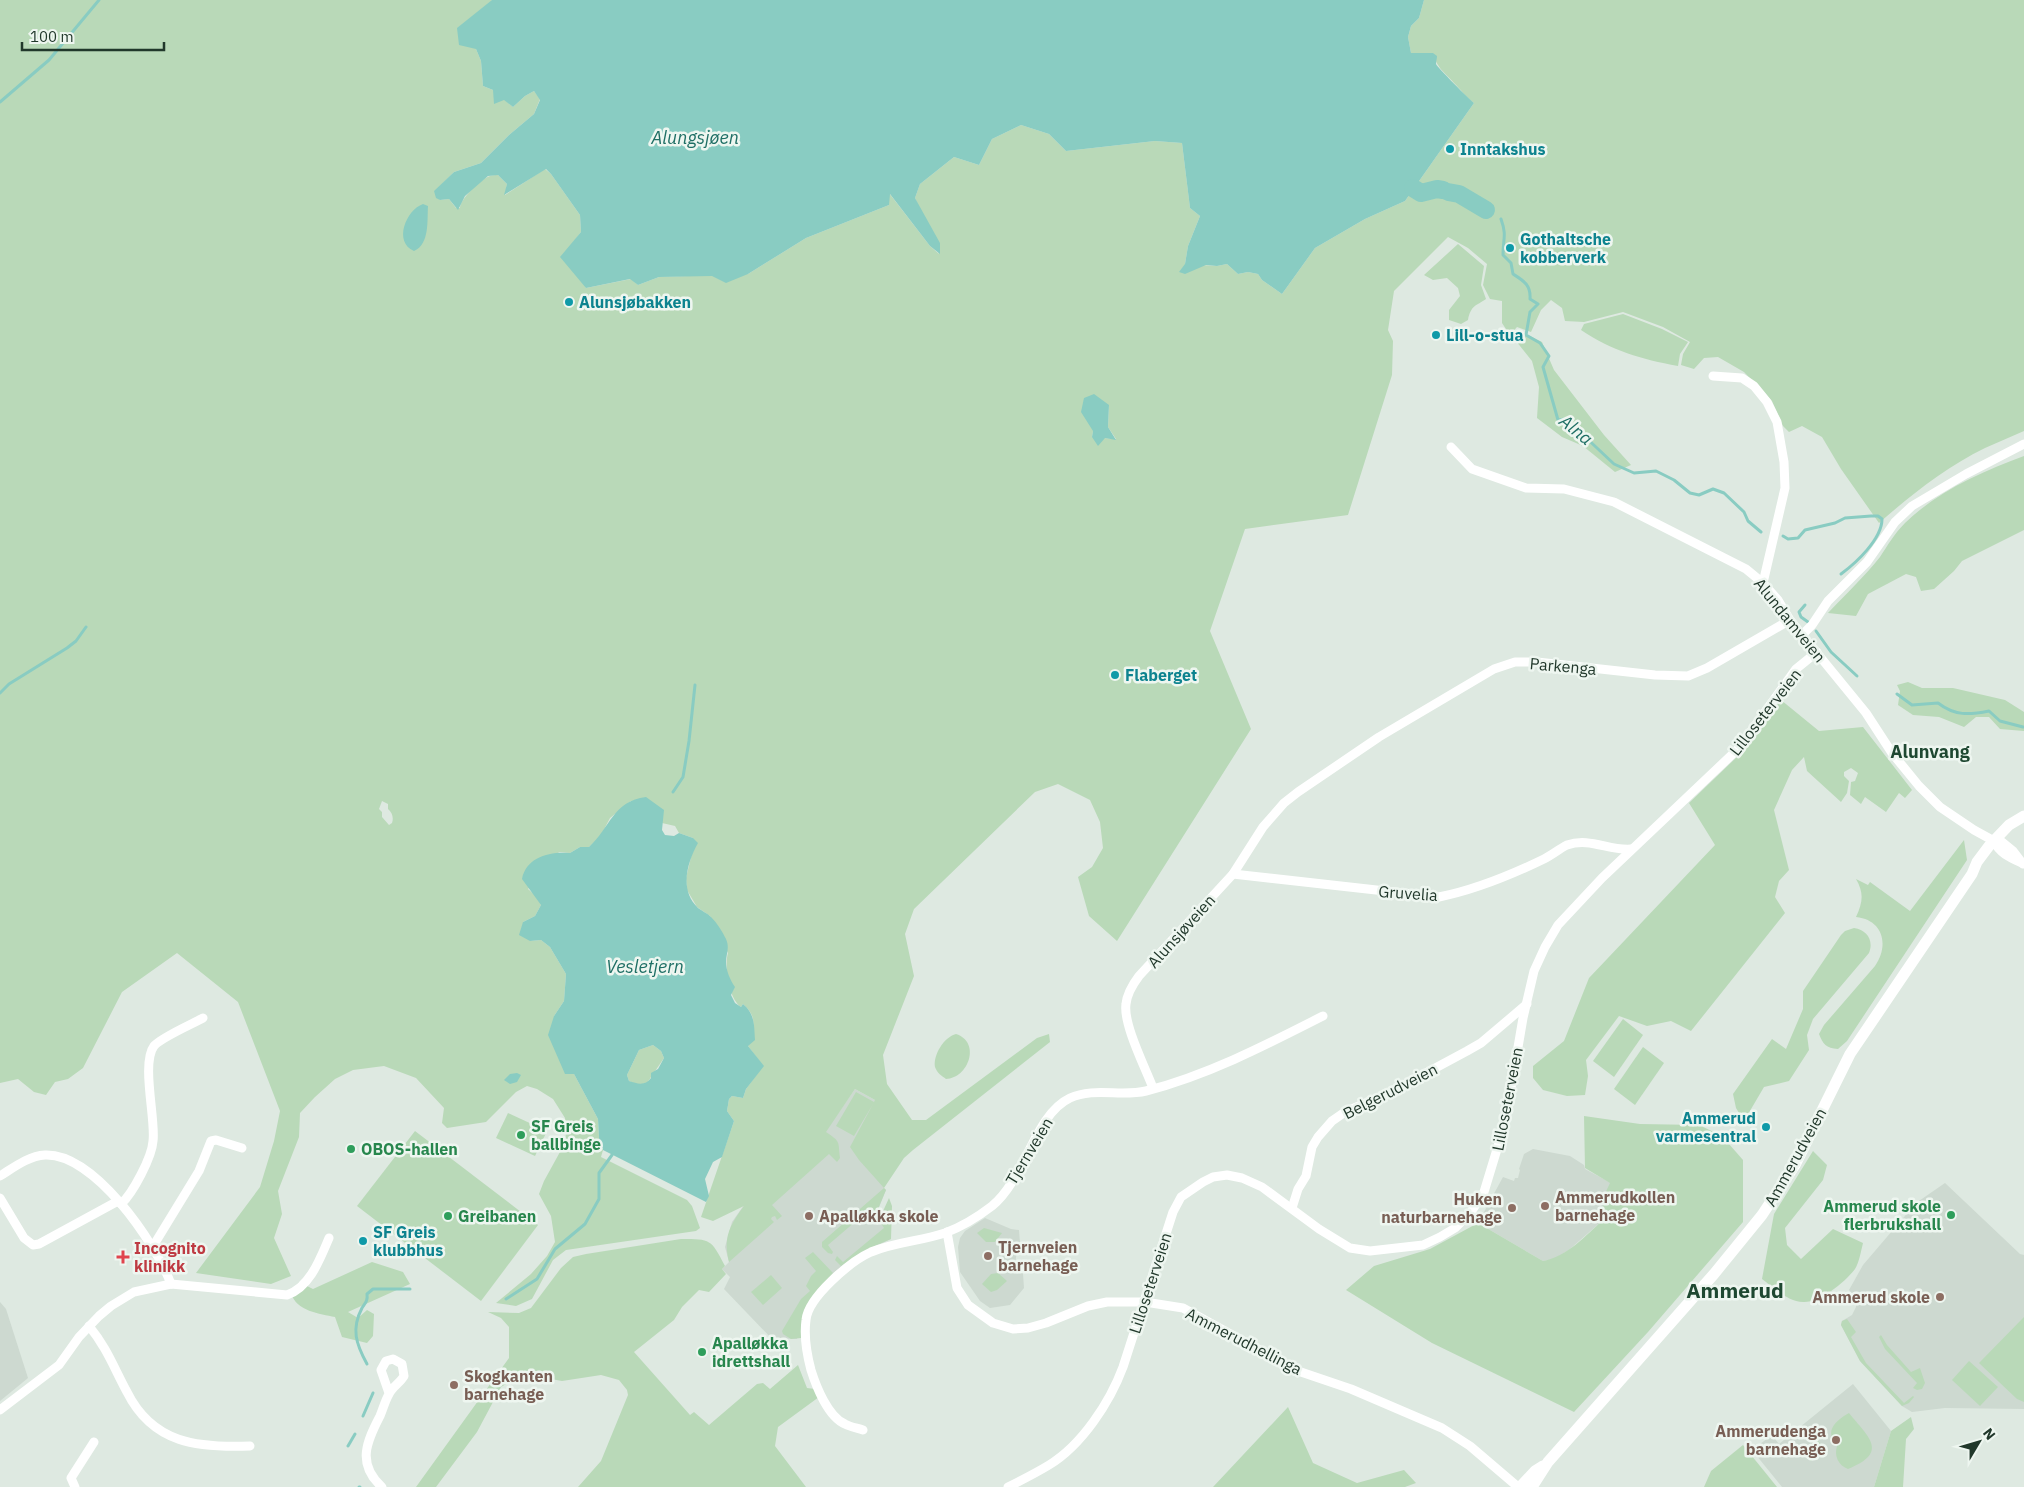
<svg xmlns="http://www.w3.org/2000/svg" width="2024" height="1487" font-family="'IBM Plex Sans',sans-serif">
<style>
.built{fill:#cdd9d0}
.green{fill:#b9d9b8;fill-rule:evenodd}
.water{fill:#89ccc2;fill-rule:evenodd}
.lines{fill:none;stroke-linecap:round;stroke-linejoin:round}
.stream{stroke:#89ccc2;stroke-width:3}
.river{stroke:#89ccc2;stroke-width:18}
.minor{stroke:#fff;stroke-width:9}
.tertiary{stroke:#fff;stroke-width:11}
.culture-dot{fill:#0f9aa8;stroke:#eef6f0;stroke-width:2}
.leisure-dot{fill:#2e9e5b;stroke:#eef6f0;stroke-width:2}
.education-dot{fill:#8d6e63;stroke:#eef6f0;stroke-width:2}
.health-dot{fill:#e0444e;stroke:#eef6f0;stroke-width:2}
.labels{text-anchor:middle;stroke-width:5;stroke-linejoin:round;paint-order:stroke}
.culture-label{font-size:16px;font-weight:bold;fill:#0d838f;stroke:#eef6f0;text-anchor:start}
.street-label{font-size:16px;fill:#21382b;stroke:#eef6f0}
.leisure-label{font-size:16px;font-weight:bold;fill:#27864d;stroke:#eef6f0;text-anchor:start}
.education-label{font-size:16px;font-weight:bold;fill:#785e54;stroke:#eef6f0;text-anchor:start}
.health-label{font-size:16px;font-weight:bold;fill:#be3a42;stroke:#eef6f0;text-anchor:start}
.water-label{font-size:18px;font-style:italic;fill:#1f6f65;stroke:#eef6f0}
.neighbourhood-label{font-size:18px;font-weight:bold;fill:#1e4831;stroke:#eef6f0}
.district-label{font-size:21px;font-weight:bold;fill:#1e4831;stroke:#eef6f0}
</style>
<rect width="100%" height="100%" fill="#dee9e1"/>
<g class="built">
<path d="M855 1089 875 1100 884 1188 886 1190 878 1210 891 1239 856 1255 832 1274 820 1288 797 1339 771 1338 724 1289 730 1277 722 1269 729 1262 725 1247 732 1222 744 1205 825 1132Z"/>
<path d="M1533 1149 1570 1156 1584 1165 1585 1169 1611 1183 1602 1200 1605 1216 1603 1220 1570 1249 1555 1259 1543 1261 1478 1223 1503 1177 1514 1181 1515 1178H1518L1520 1170 1519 1169 1524 1154Z"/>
<path d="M1945 1183 2020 1254 2024 1255V1409L1945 1408 1912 1412 1902 1406 1860 1361 1841 1325 1842 1321 1852 1315 1856 1307V1298L1849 1290 1863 1265 1916 1203Z"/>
<path d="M985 1218 1011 1229 1019 1230 1020 1243H1018L1015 1265 1023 1274 1024 1288 1010 1305 990 1308 980 1301 960 1272 958 1247 960 1238 965 1231Z"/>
<path d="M0 1302 6 1309 28 1378 0 1401Z"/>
<path d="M1853 1384 1891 1431 1874 1487H1782L1752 1450 1772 1435 1779 1444Z"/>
</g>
<g class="green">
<path d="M0 0H492L476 49 481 61 483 86 493 90 513 107 525 96 534 91 540 99 534 114 509 135 481 163 454 172 435 191 440 200 449 199 456 208H460C460 199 481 179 490 176 492 175 495 175 498 175L507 184 505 195 545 169 551 174 580 215 581 232 569 248 586 288 631 279 638 285 659 277 748 274 806 238 889 205V193L930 246 939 254 915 198 920 184 954 157 979 165 992 139 1021 125 1049 134 1066 151 1155 141 1182 143 1190 208 1200 216 1188 246 1185 264 1217 266 1227 264 1238 274 1248 272 1258 274 1262 280 1282 294 1315 248 1365 219 1405 201 1474 103C1466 97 1461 90 1454 83 1444 71 1438 70 1433 53H1411L1408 37 1411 26 1419 18 1424 0H2024V431C2011 437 1998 442 1985 448 1946 467 1911 495 1879 523L1841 469 1822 437 1802 426 1789 432 1783 426 1772 401 1744 372 1718 357 1704 358 1694 369 1681 365 1683 354 1690 342 1663 327 1623 312 1584 322 1565 321 1562 308 1551 300 1541 310 1531 332 1517 327 1510 335 1502 323V301L1490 299 1483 285 1487 264 1468 248 1448 237 1394 291 1388 330 1393 341 1392 375 1348 515 1245 529 1210 631 1251 729 1117 941 1089 916 1078 877 1092 867 1103 848 1100 822 1090 800 1058 784 1035 792 914 909 905 934 914 976 883 1055 887 1084 912 1120H926L1037 1038 1049 1034 1050 1042 913 1150 904 1158 884 1188 886 1190 875 1216 869 1210 828 1245 833 1252 832 1254 828 1253 822 1247V1242L884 1188 859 1160 850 1147 873 1104 854 1136 836 1126 856 1092 874 1102 875 1100 855 1089 826 1132C841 1142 838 1141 840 1158L837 1162 829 1154 772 1205 782 1216 777 1220 775 1216 772 1217 771 1219 774 1222 729 1262C723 1238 729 1226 744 1206L713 1221 701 1217 734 1121 727 1111 729 1099 732 1096 743 1098 746 1089 763 1066 748 1046C753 1028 759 1018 743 1004L741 1007C729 999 724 966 728 953L710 916 697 907 687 890 686 878 692 853 693 838 679 833 675 826 662 823 631 801 610 818 600 837 589 847H580L570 853 559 852 528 889 538 898 541 905 535 916 523 922 530 941 541 940 550 947 566 974 564 1001 554 1016 574 1074 598 1119 599 1138 603 1150 601 1157 687 1200 692 1206 700 1228 696 1231 566 1250 553 1260 532 1299 516 1306 496 1303 531 1274 547 1256 555 1242 551 1216 539 1194 544 1181 566 1141 565 1118 553 1099 537 1089 527 1086 516 1092 486 1122 447 1128 442 1123 444 1108 416 1078 384 1066 353 1070 335 1079 315 1097 300 1113 299 1137 278 1191 282 1214 274 1238 291 1276 271 1284 196 1273 260 1187 274 1141 280 1111 238 1002 177 953 122 992 83 1068 68 1079 55 1082 46 1095 34 1092 18 1079 0 1083ZM1109 405 1108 427 1116 439 1092 437 1093 431ZM382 801 388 804V809C392 812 394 818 392 823L389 825 382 817V812L379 809Z"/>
<path d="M1458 244 1484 266 1481 285 1486 299C1476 306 1471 305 1468 320L1461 324 1449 320V310L1460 296 1458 288 1447 278 1433 280 1424 275Z"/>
<path d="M1623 314 1662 329 1688 342 1680 354 1678 366C1641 359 1612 351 1581 330L1584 324Z"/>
<path d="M1518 330 1542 342 1554 370 1604 435 1631 465 1615 472 1583 446 1562 437 1537 418 1539 387 1532 361 1512 336Z"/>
<path d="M2024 456V530L1962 561 1954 571 1934 589 1921 591 1916 577 1906 574 1868 594 1856 616 1828 613C1845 595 1864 577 1880 557 1888 545 1894 534 1905 523 1938 491 1981 472 2024 456Z"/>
<path d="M1908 682 1922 688H1953L2005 700 2024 712V731L2000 729 1989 717H1976L1964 727 1939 717 1913 715 1898 705 1900 691 1897 685Z"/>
<path d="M1781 700 1819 731 1863 727 1912 790 1905 798 1899 793 1886 812 1865 797 1861 804 1850 795 1851 782 1855 781 1858 773 1851 768 1844 772V776L1849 781 1847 793 1841 802 1807 771 1804 757 1792 770 1774 810 1789 870 1779 881 1775 897 1785 913 1691 1031 1671 1021 1647 1026 1619 1016 1586 1060 1588 1076 1585 1095 1567 1096 1543 1090 1533 1078V1066L1564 1041 1589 978 1715 845 1689 803 1740 754Z"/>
<path d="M1964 840 1967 860 1847 1041 1838 1049C1826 1048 1823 1044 1819 1034L1824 1025 1875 966C1889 946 1884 920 1856 917 1863 902 1864 893 1856 879L1868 885 1870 882 1910 911Z"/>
<path d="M1854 928C1867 930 1874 940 1869 953L1813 1019 1807 1035 1809 1050 1789 1081 1764 1087 1744 1121 1736 1108 1733 1094 1772 1039 1786 1049 1803 1009V991L1841 935 1845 931Z"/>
<path d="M1623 1019 1643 1035 1614 1077 1593 1061Z"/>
<path d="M956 1034C981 1042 969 1078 946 1079 942 1076 937 1073 935 1067 933 1055 944 1037 956 1034Z"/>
<path d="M653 1045 661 1051 664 1058 647 1083 638 1085 629 1081 627 1075 639 1050Z"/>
<path d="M1643 1047 1664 1063 1635 1105 1614 1089Z"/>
<path d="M508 1113 547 1131 535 1156 496 1138Z"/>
<path d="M1584 1116 1640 1124 1699 1125 1722 1136 1743 1160V1222L1648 1332 1574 1412 1432 1343 1346 1290 1374 1266 1430 1249 1478 1223 1543 1261C1568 1256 1585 1236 1603 1220L1605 1216 1602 1200 1610 1183 1585 1168Z"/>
<path d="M415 1131 538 1225 481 1301 357 1206Z"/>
<path d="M1813 1151 1827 1165 1823 1180 1785 1228 1787 1245 1801 1259 1833 1229 1863 1243C1861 1251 1859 1263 1855 1269 1845 1282 1820 1303 1803 1302 1787 1301 1774 1288 1762 1279L1774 1214Z"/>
<path d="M889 1198 892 1206 891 1239 870 1248 841 1266 835 1260 837 1256 843 1262 884 1228 879 1220Z"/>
<path d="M984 1228 1002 1233 995 1242H986L977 1233Z"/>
<path d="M681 1239C711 1239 711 1239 725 1266L722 1269 726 1274 709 1292 699 1290 682 1307 674 1320 634 1352 690 1415 694 1412 709 1425 757 1384 763 1383 770 1389 798 1365 807 1388 815 1389 819 1397 778 1427 775 1446 806 1487H578L601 1461 628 1395 627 1390 619 1380 601 1375 562 1381 529 1375 515 1379 501 1387 477 1432 436 1487H416L509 1358V1327L501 1318 488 1312 519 1313 531 1308 561 1268 573 1257 586 1254Z"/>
<path d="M813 1252 833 1273 820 1288 801 1338 791 1339 783 1334 782 1331 801 1299 810 1291 806 1286 811 1276 816 1271 805 1258Z"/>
<path d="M372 1262 403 1272 410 1284 348 1312 358 1318 367 1310 374 1314 373 1336 367 1343 342 1337 335 1317C320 1314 296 1311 291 1293L299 1282 313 1289Z"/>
<path d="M998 1273 1007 1281 997 1290 991 1292 982 1284 991 1274Z"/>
<path d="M771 1275 782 1288 763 1305 751 1292Z"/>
<path d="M2024 1317V1402L2017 1399 1979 1363Z"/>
<path d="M1847 1319 1856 1332 1851 1337 1866 1363 1904 1403 1913 1396 1914 1397 1909 1403 1902 1406 1860 1361 1841 1325 1842 1321Z"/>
<path d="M1881 1335 1887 1345 1911 1372 1920 1368 1925 1383 1922 1389 1917 1390 1913 1388 1917 1383 1885 1349 1879 1337Z"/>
<path d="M1969 1361 1998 1387 1980 1406 1952 1380Z"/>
<path d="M1288 1407 1313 1463 1357 1483 1404 1470 1416 1483 1405 1487H1213Z"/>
<path d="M1849 1413C1868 1437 1890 1452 1848 1469 1838 1465 1834 1456 1837 1446 1824 1431 1835 1421 1849 1413Z"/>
<path d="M1911 1417 1914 1429 1906 1439 1903 1487H1874L1891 1431Z"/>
<path d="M1816 1439 1824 1447 1811 1461 1803 1453Z"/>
<path d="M1743 1445 1777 1487H1704L1711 1471Z"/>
</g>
<g class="water">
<path d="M492 0H1424L1419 18 1411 26 1408 37 1411 53H1433L1437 56C1437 59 1436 61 1436 64 1437 67 1470 100 1474 103L1405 201 1365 219 1315 248 1282 294 1262 280 1258 274 1248 272 1238 274 1227 264 1217 266 1206 265 1185 274 1179 272 1185 264 1188 246 1200 216 1190 208 1182 143 1155 141 1066 151 1049 134 1021 125 992 139 979 165 954 157 920 184 915 198 940 243V254L930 246 890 194 889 205 806 238 748 274 726 283 712 276 659 277 638 285 630 279 586 288 560 257 581 232 580 215 551 174 546 169 504 195 507 184 498 175 488 176 465 196 458 210 449 199 440 200 436 198 434 191 454 172 481 163 509 135 534 114 540 100 534 91 525 96 513 107 504 100 494 104 493 90 483 86 481 61 476 49 459 45 457 28Z"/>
<path d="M423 204 428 206C427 220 430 244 414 251 393 242 406 210 423 204Z"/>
<path d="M1094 394 1109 405 1108 427 1116 440 1105 438 1098 446 1092 437 1093 431 1081 412 1084 398Z"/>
<path d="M646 797 664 810 662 830 665 835 674 836 679 833 693 838 698 843C687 863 679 890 698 908 702 911 707 913 711 917 717 923 722 931 726 939 730 948 726 954 726 962 726 970 730 980 735 987L731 995 735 1003 741 1007 743 1004C755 1014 754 1025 755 1040L748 1046 764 1066 746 1089 743 1098 732 1096 729 1099 727 1111 734 1121 722 1157 713 1162 705 1179 709 1196 706 1202 603 1150 599 1138 598 1119 574 1074H565L548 1035 554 1016 564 1001 566 974 550 947 541 940 530 941 519 935 523 922 535 916 541 905 522 879C526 857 550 851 570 853L580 847H589C610 828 613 801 646 797ZM653 1045 661 1051 664 1058 658 1069 651 1073V1078C645 1086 638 1084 629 1081L627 1075 639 1050Z"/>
<path d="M517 1073 521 1075 517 1082 510 1084 504 1080 510 1074Z"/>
</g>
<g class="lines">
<g class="stream">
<path d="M0 102 49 60 99 0"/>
<path d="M1501 219C1507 236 1503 238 1503 255L1511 263 1513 274C1524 281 1531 285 1530 299L1538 304 1530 312 1526 335 1540 343 1549 356 1543 367 1558 420 1565 419 1571 430 1580 432 1614 464 1634 473 1656 471 1674 480 1690 493 1699 495 1713 489 1724 493 1744 512 1748 521 1761 532"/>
<path d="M1783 536 1788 539 1798 538 1805 530 1835 523 1845 518 1871 516H1878L1882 519C1882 539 1856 563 1841 574"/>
<path d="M1805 605 1799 612 1801 617 1808 622"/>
<path d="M1816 631 1831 652 1857 676"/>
<path d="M0 693 9 684 67 648 76 641 86 627"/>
<path d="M1897 694 1912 705 1938 703C1955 716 1969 715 1989 711L2000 721 2023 727"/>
<path d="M673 792 683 777 689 741 695 685"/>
<path d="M506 1299 537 1279 555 1249 585 1224 599 1199V1173L612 1155"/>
<path d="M367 1364C356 1344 351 1329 362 1308 365 1303 368 1301 367 1294L373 1289H410"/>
<path d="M363 1416 373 1393"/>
<path d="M348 1446 355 1434"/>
<path d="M359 1487H360"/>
</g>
<g class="river">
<path d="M1413 188 1421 193 1437 189 1443 190"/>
<path d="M1448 192 1459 194 1486 210"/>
</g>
<g class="minor">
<path d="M1713 376 1742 378 1754 386 1767 402 1777 422 1784 462 1785 488 1763 583"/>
<path d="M1451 447 1472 469 1526 488 1564 489 1614 502 1746 569 1763 583 1778 600 1790 620 1866 713 1892 753 1919 786 1940 807 1974 830 1994 841 2002 842 2013 851 2023 864"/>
<path d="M1803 634 1812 625 1828 601 1867 562 1895 522 1912 506 1966 474 2024 444"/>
<path d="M1994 841C1999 853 2011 858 2022 863"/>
<path d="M1233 874 1439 897C1474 890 1511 875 1544 859 1552 855 1559 849 1567 845 1590 837 1609 851 1631 849"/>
<path d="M1153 1088C1145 1067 1123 1024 1126 1004 1127 994 1133 984 1139 976L1233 874 1263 827 1284 803 1298 792 1379 737 1494 669 1515 662H1537L1655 675 1688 676 1707 668 1790 620"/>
<path d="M0 1176C13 1168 28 1156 45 1155 94 1153 155 1242 171 1284"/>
<path d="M0 1198 24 1238 33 1245 39 1244 118 1201"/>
<path d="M121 1204C133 1193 152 1157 153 1141 156 1120 141 1063 154 1046 160 1038 192 1024 203 1018"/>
<path d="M1292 1208 1298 1189 1306 1176 1312 1147 1318 1137 1332 1121 1345 1112 1387 1094 1467 1051 1481 1043 1527 1004"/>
<path d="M947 1232 957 1288 968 1305 993 1323 1013 1329 1028 1328 1046 1323 1088 1306 1107 1302H1145L1183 1308 1298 1371 1351 1389 1442 1428 1470 1446 1518 1487"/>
<path d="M150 1246 155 1243 199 1171 211 1141 216 1140 242 1148"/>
<path d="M89 1326C107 1348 114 1368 127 1392 153 1444 198 1448 250 1446"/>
<path d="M0 1410 59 1365 79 1337 99 1316 111 1306 134 1292 171 1284 287 1295C310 1287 320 1259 329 1238"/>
<path d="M863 1430C857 1428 850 1427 845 1424 828 1417 816 1386 811 1370 807 1355 804 1335 806 1320 808 1297 851 1261 871 1252 895 1242 921 1241 945 1233 961 1227 979 1216 992 1206 1026 1178 1034 1115 1070 1098 1094 1087 1121 1097 1146 1091 1208 1075 1266 1045 1323 1016"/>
<path d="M75 1487 71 1478 94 1442"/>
<path d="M382 1487C356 1464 367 1441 380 1416 383 1409 385 1401 389 1394 392 1387 400 1383 404 1376L402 1364 393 1359 386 1361 381 1370 389 1393"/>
<path d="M1008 1487C1022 1480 1036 1473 1049 1465 1082 1445 1110 1402 1123 1367L1173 1212 1181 1197 1203 1182 1213 1177 1227 1175 1242 1178 1262 1187 1319 1229 1350 1248 1370 1251 1423 1245 1440 1237 1455 1228 1471 1212 1484 1192 1505 1123 1523 1018 1534 971 1545 947 1558 925 1602 878 1739 748 1796 669 1817 652"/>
</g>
<g class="tertiary">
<path d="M1520 1487 1535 1471 1543 1466"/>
<path d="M1532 1487 1548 1462 1714 1274 1762 1215 1795 1165 1850 1054 1972 874 1977 862 1989 846 2009 825 2024 816"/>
</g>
</g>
<g class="culture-dot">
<circle cx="1450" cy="149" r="5"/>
<circle cx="1510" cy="248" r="5"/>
<circle cx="569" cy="302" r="5"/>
<circle cx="1436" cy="335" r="5"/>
<circle cx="1115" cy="675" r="5"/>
<circle cx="1766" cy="1127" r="5"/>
<circle cx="363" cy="1241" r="5"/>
</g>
<g class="leisure-dot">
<circle cx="521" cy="1135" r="5"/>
<circle cx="351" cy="1149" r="5"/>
<circle cx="1951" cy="1215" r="5"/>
<circle cx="448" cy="1216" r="5"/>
<circle cx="702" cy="1352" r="5"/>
</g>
<g class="education-dot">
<circle cx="1545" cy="1206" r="5"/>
<circle cx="1512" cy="1208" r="5"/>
<circle cx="809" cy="1216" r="5"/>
<circle cx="988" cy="1256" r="5"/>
<circle cx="1940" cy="1297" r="5"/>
<circle cx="454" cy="1385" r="5"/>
<circle cx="1836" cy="1440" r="5"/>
</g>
<path class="health-dot" d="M120.5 1249.5h5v5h5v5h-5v5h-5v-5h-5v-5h5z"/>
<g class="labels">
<g class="culture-label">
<text x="1460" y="155">Inntakshus</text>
<text x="1520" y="245">Gothaltsche<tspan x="1520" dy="18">kobberverk</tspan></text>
<text x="579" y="308">Alunsjøbakken</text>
<text x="1446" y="341">Lill-o-stua</text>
<text x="1125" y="681">Flaberget</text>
<text x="1756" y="1124" text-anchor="end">Ammerud<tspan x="1756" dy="18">varmesentral</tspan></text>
<text x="373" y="1238">SF Greis<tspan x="373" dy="18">klubbhus</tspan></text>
</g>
<g class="street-label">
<text transform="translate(1790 620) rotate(51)" y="6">Alundamveien</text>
<text transform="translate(1563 666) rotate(5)" y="6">Parkenga</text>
<text transform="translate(1765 712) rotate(-52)" y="6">Lilloseterveien</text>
<text transform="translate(1408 893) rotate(4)" y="6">Gruvelia</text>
<text transform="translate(1181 931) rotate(-48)" y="6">Alunsjøveien</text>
<text transform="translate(1390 1091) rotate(-27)" y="6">Belgerudveien</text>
<text transform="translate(1507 1099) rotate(-79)" y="6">Lilloseterveien</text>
<text transform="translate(1029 1151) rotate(-59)" y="6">Tjernveien</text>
<text transform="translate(1795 1157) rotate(-61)" y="6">Ammerudveien</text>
<text transform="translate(1150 1283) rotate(-72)" y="6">Lilloseterveien</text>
<text transform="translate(1244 1341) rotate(27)" y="6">Ammerudhellinga</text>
</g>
<g class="leisure-label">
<text x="531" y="1132">SF Greis<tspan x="531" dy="18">ballbinge</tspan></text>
<text x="361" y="1155">OBOS-hallen</text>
<text x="1941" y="1212" text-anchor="end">Ammerud skole<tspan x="1941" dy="18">flerbrukshall</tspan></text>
<text x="458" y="1222">Greibanen</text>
<text x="712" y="1349">Apalløkka<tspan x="712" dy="18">idrettshall</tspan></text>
</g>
<g class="education-label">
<text x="1555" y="1203">Ammerudkollen<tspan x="1555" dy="18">barnehage</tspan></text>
<text x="1502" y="1205" text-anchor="end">Huken<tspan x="1502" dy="18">naturbarnehage</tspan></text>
<text x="819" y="1222">Apalløkka skole</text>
<text x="998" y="1253">Tjernveien<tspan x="998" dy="18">barnehage</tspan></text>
<text x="1930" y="1303" text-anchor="end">Ammerud skole</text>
<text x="464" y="1382">Skogkanten<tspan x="464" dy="18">barnehage</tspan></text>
<text x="1826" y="1437" text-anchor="end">Ammerudenga<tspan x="1826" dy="18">barnehage</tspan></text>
</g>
<g class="health-label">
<text x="134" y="1254">Incognito<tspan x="134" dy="18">klinikk</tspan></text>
</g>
<g class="water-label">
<text x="695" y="144">Alungsjøen</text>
<text transform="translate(1576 430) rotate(39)" y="6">Alna</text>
<text x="645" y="973">Vesletjern</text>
</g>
<g class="neighbourhood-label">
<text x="1930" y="758">Alunvang</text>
</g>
<g class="district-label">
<text x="1735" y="1298">Ammerud</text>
</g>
</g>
<g transform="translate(1979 1442) rotate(52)" stroke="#eef6f0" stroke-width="4" paint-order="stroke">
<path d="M0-4L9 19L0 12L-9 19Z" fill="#21382b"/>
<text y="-8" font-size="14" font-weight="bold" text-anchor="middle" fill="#21382b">N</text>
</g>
<path d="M22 42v8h142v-8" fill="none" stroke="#21382b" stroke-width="2.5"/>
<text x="30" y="42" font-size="15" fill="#21382b" stroke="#eef6f0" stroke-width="4" paint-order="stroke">100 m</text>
</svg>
